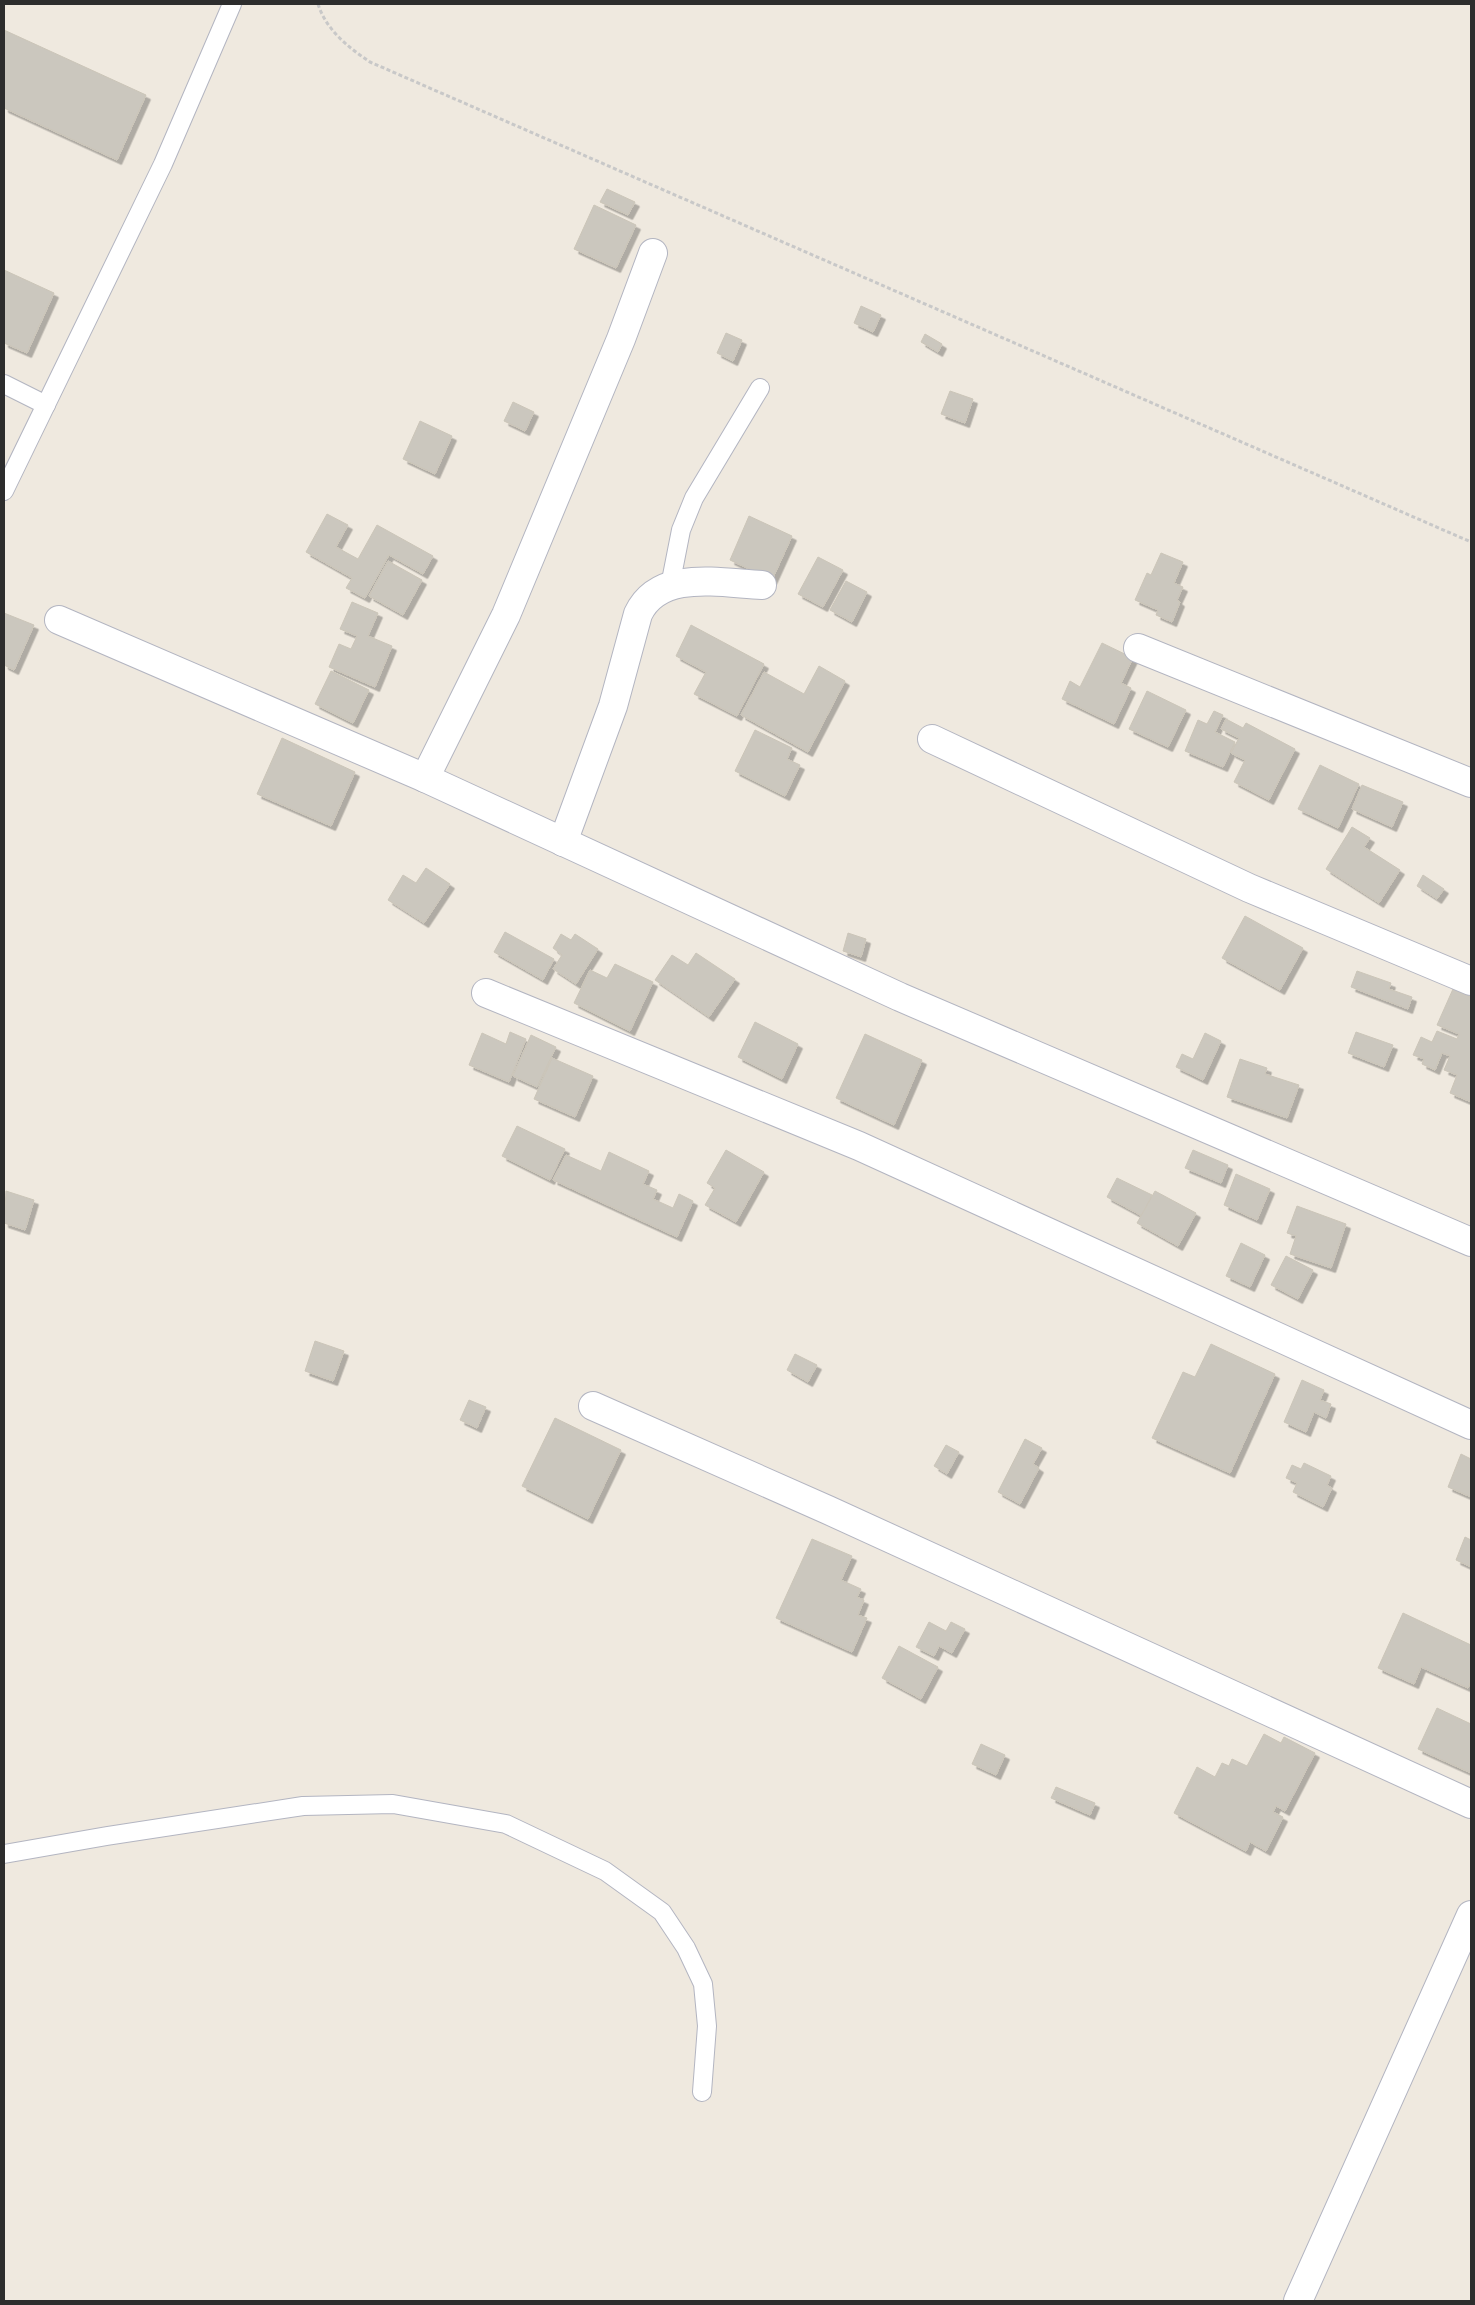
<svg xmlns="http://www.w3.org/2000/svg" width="1475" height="2305" font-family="Overpass,sans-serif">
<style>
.building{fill:#cbc7be;stroke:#cbc5b8;filter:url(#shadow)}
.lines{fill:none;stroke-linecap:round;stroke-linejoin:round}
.lane-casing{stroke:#b3b5c1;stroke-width:20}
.street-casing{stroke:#b3b5c1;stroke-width:30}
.path{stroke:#c8c8c8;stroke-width:3;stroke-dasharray:4 2.5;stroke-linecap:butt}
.lane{stroke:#fff;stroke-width:18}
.street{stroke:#fff;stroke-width:28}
</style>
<defs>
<filter id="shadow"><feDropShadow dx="4.5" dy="4.5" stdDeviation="0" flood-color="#0004"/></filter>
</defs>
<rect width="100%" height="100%" fill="#efe9df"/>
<g class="building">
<path d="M4 30 146 95 117 160 4 108Z"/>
<path d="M607 189 635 202 628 215 600 202Z"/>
<path d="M594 205 636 225 616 268 574 249Z"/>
<path d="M4 270 54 293 27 353 4 343Z"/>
<path d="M861 306 881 315 873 332 854 323Z"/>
<path d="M726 333 742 340 733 361 717 353Z"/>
<path d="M925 334 942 344 938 352 921 342Z"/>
<path d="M950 391 973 399 965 423 941 414Z"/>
<path d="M513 402 534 412 525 431 504 421Z"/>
<path d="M420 421 452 436 435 474 403 459Z"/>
<path d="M327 514 348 525 336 547 358 559 377 525 433 556 423 574 389 555 365 598 346 588 352 578 306 552Z"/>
<path d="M749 516 792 536 772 580 730 560Z"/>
<path d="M1161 553 1183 562 1174 583 1183 587 1177 600 1180 602 1172 622 1156 615 1158 610 1135 600 1147 573 1151 575Z"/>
<path d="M818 557 843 570 823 607 798 594Z"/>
<path d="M388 561 422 580 403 615 369 596Z"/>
<path d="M846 581 867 592 852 622 830 610Z"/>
<path d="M352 602 378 613 368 636 392 646 375 687 329 667 339 644 351 649 357 636 340 629Z"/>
<path d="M4 613 34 625 14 670 4 665Z"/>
<path d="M691 625 764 664 737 716 694 694 706 672 676 656Z"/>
<path d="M1102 643 1133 658 1121 683 1131 688 1114 724 1062 699 1070 681 1080 687Z"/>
<path d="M819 666 845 681 808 752 741 715 764 672 804 694Z"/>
<path d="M331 671 369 690 353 723 315 704Z"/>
<path d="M1147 691 1186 710 1168 747 1129 729Z"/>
<path d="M1214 711 1223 715 1215 732 1235 742 1223 767 1185 751 1198 720 1207 724Z"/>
<path d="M1226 719 1243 728 1246 723 1295 749 1269 800 1234 782 1245 760 1231 753 1239 738 1221 729Z"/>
<path d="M755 730 792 748 787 759 800 765 785 796 735 771Z"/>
<path d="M282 738 355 772 331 826 257 794Z"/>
<path d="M1320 765 1359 784 1338 828 1298 809Z"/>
<path d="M1362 785 1403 802 1392 827 1352 809Z"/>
<path d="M1352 827 1370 838 1364 847 1400 870 1379 903 1326 869Z"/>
<path d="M426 868 450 884 424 923 388 900 403 875 416 883Z"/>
<path d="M1423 875 1444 889 1437 899 1417 886Z"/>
<path d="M1245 916 1303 948 1280 990 1222 958Z"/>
<path d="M505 932 554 959 543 980 494 952Z"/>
<path d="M848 933 866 939 861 957 843 951Z"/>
<path d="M561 934 571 940 575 934 598 949 576 984 553 969 562 955 553 948Z"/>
<path d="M696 953 735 979 709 1017 655 980 672 955 688 965Z"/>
<path d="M615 964 653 982 630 1031 574 1003 590 970 607 978Z"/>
<path d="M1357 971 1391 983 1389 989 1412 997 1408 1009 1351 987Z"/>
<path d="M1453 989 1471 997V1102L1450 1093 1457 1075 1444 1070 1450 1056 1442 1053 1435 1070 1422 1064 1424 1059 1413 1055 1421 1037 1432 1042 1437 1031 1457 1039 1459 1034 1437 1025Z"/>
<path d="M755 1022 798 1044 782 1079 738 1057Z"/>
<path d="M510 1032 526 1039 509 1082 469 1065 482 1033 506 1044Z"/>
<path d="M1356 1032 1393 1045 1384 1067 1348 1053Z"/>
<path d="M1205 1033 1221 1041 1203 1080 1176 1067 1182 1054 1193 1059Z"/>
<path d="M865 1034 922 1060 894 1125 836 1098Z"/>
<path d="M531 1035 556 1047 537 1087 513 1076Z"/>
<path d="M552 1058 593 1076 575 1117 534 1099Z"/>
<path d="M1240 1059 1267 1068 1265 1074 1299 1085 1287 1118 1227 1097Z"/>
<path d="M517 1126 565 1149 550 1180 502 1156Z"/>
<path d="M726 1150 764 1172 736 1222 705 1205 715 1188 707 1183Z"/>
<path d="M1193 1150 1228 1165 1221 1183 1185 1168Z"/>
<path d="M609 1152 649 1171 643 1184 657 1190 653 1199 673 1208 679 1194 693 1201 677 1237 553 1180 566 1155 601 1171Z"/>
<path d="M1236 1174 1270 1189 1257 1220 1224 1205Z"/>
<path d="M1117 1178 1152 1195 1142 1216 1107 1197Z"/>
<path d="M6 1191 34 1200 25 1230 4 1223Z"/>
<path d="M1155 1191 1196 1213 1178 1246 1137 1223Z"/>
<path d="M1297 1206 1346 1224 1331 1268 1290 1254 1296 1236 1287 1233Z"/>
<path d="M1241 1243 1265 1255 1250 1287 1226 1276Z"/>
<path d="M1286 1256 1313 1270 1298 1299 1271 1285Z"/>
<path d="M315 1341 344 1351 333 1381 305 1371Z"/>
<path d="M1211 1344 1275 1374 1230 1473 1152 1438 1183 1372 1195 1377Z"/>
<path d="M795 1354 817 1365 808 1382 787 1370Z"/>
<path d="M1302 1380 1324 1390 1320 1400 1331 1404 1326 1418 1314 1412 1306 1432 1284 1422Z"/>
<path d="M469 1400 486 1407 477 1428 460 1420Z"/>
<path d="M555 1418 621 1450 588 1519 522 1486Z"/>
<path d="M1025 1439 1042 1448 1033 1464 1039 1468 1020 1504 998 1492Z"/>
<path d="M946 1445 959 1452 947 1474 934 1466Z"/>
<path d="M1461 1454 1471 1459V1497L1448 1487Z"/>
<path d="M1304 1463 1331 1476 1327 1485 1332 1488 1323 1507 1293 1492 1297 1483 1286 1478 1292 1465 1301 1469Z"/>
<path d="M1465 1537 1471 1540V1567L1456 1560Z"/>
<path d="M812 1539 852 1556 841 1580 861 1589 857 1597 864 1600 858 1615 867 1618 852 1652 776 1618Z"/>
<path d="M1403 1613 1471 1645V1681L1468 1688 1421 1667 1414 1684 1378 1668Z"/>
<path d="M929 1622 946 1631 951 1622 965 1629 952 1653 939 1646 934 1656 916 1647Z"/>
<path d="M899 1646 938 1667 921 1699 882 1678Z"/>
<path d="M1437 1708 1471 1724V1773L1418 1749Z"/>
<path d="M1264 1734 1281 1743 1284 1737 1315 1753 1285 1811 1276 1806 1273 1812 1283 1817 1266 1851 1250 1842 1246 1851 1174 1813 1197 1767 1215 1777 1222 1763 1229 1766 1232 1759 1247 1766Z"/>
<path d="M981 1744 1005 1755 996 1775 972 1764Z"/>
<path d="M1056 1787 1095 1803 1090 1815 1051 1798Z"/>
</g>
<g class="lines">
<defs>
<g id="lane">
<path d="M4 384 46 405"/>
<path d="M4 491 163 164 232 4"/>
<path d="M670 586 681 530 694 498 760 388"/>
<path d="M4 1854 107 1836 303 1806 393 1804 506 1824 605 1871 662 1912 686 1948 703 1984 707 2026 702 2092"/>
</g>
<g id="street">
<path d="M59 620 425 778 900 997 1471 1242"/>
<path d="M1138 648 1471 783"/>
<path d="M932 739 1249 888 1471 981"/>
<path d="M425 778 506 615 621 339 653 253"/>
<path d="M563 842 613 706 638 614C659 569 720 583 762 585"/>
<path d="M486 993 859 1146 1471 1425"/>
<path d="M593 1406 828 1510 1471 1804"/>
<path d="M1298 2301 1471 1915"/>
</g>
</defs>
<use href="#lane" class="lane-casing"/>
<use href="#street" class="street-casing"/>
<path class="path" d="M318 4C326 30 349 48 370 62L1471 542"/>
<use href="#lane" class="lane"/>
<use href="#street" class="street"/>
</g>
<rect width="1475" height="2305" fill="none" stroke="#2d2d2d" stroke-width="10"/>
</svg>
